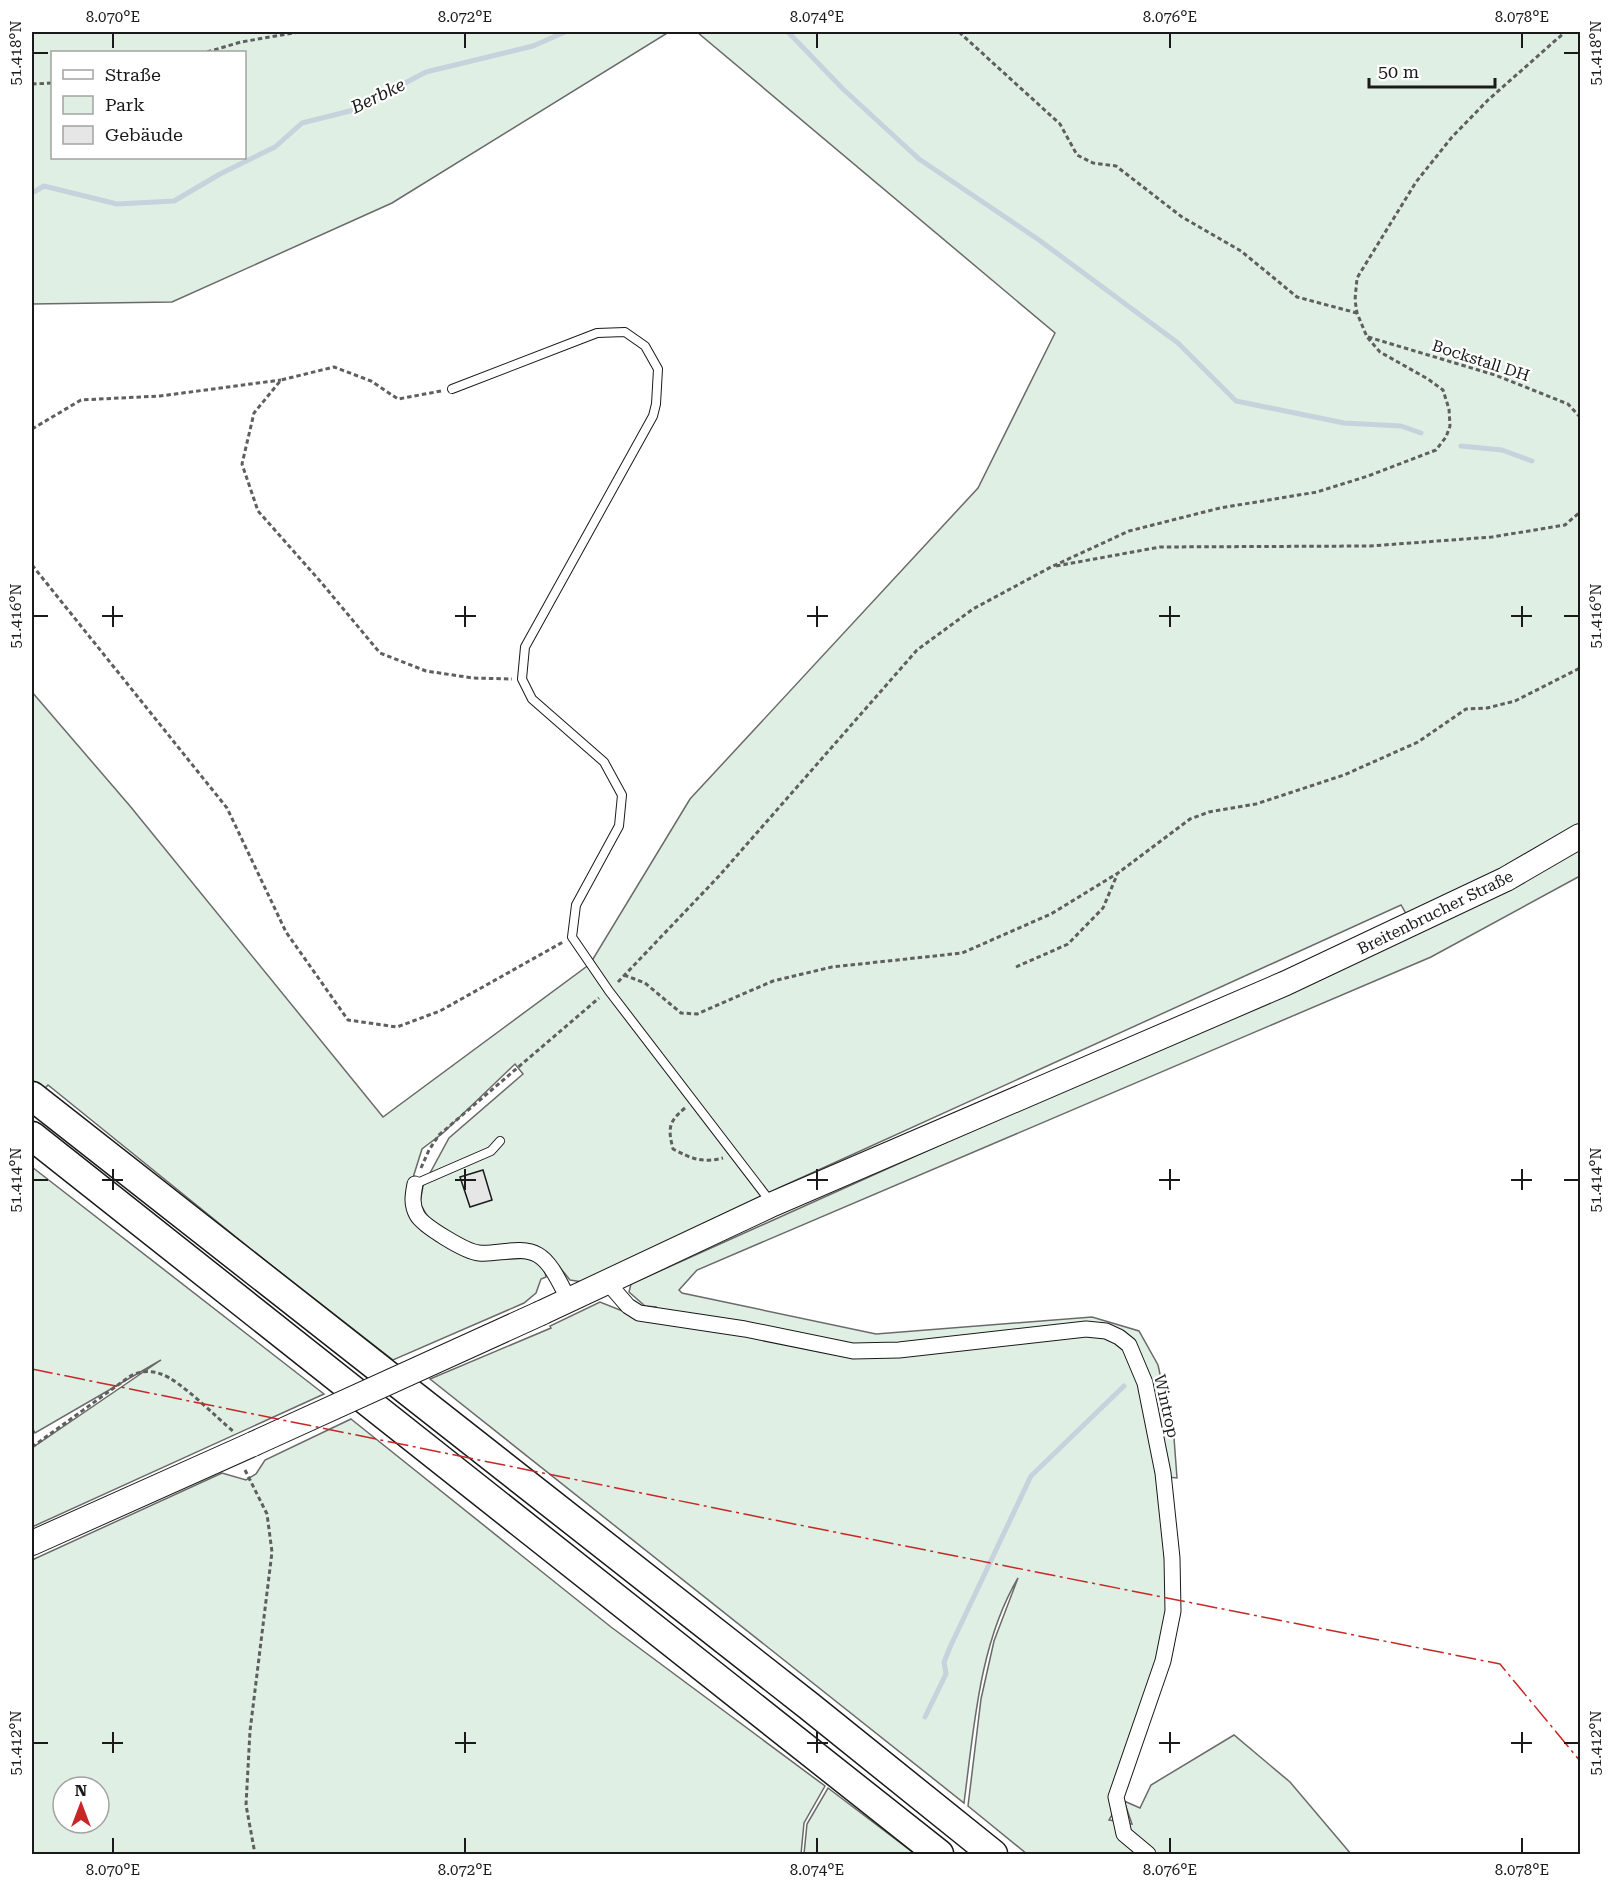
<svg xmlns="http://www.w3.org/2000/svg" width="1612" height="1886" font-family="'Roboto Serif',serif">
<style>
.green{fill:#e0efe3;stroke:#6a6a6a;stroke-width:1.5;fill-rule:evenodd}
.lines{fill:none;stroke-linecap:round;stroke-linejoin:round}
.stream{stroke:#c6d2dc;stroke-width:5}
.building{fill:#e6e6e6;stroke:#1a1a1a;stroke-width:1.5}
.lane-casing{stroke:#1a1a1a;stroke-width:10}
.street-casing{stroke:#1a1a1a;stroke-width:17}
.primary-casing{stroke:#1a1a1a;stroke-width:26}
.highway-casing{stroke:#1a1a1a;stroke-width:31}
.path{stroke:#5f5f5f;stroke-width:3;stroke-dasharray:4.5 3;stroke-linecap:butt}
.lane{stroke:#fff;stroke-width:8}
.street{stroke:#fff;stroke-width:15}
.primary{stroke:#fff;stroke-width:24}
.highway{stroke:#fff;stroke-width:28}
.primary-bridge-casing{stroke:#1a1a1a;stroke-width:26;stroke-linecap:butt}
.primary-bridge{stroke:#fff;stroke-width:24}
.power{stroke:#c62828;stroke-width:1.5;stroke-dasharray:21 4.5 3 4.5;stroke-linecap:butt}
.ticks{fill:none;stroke:#1a1a1a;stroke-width:2}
.labels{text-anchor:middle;stroke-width:4.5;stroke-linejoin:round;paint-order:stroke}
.street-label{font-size:16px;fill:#1a1a1a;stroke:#fff}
.water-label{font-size:18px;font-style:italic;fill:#1a1a1a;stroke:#fff}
.neatline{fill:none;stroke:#1a1a1a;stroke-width:2}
.ticks-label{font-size:15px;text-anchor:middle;fill:#1a1a1a}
</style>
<rect width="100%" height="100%" fill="#fff"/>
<g class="green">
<path d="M32 32H669L392 203 172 302 32 304ZM52 52H244V158H52Z"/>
<path d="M697 32H1580V876L1431 957 697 1270 679 1290 682 1293 876 1334 1092 1317 1139 1331 1158 1365 1174 1438 1177 1478 1167 1477 1161 1487 1167 1603 1159 1657 1115 1810 1109 1820 1132 1824 1124 1801 1140 1808 1151 1785 1234 1735 1290 1782 1351 1854H1027L968 1806 981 1699 994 1641 1018 1578C979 1644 974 1728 964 1803L430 1379 551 1328 550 1326 600 1302 625 1312 653 1317 656 1307 645 1306 629 1292 631 1284 1416 931 1401 905 781 1187 583 1282 570 1280 553 1259 469 1246 430 1221 420 1203 423 1186 449 1138 523 1074 515 1064 443 1133 422 1149 411 1184 409 1204 422 1231 464 1255 481 1260 532 1258 544 1267 546 1277 541 1279 536 1293 524 1303 393 1360 262 1258 48 1085 32 1102V692L130 806 383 1117 590 964 690 799 978 488 1055 333Z"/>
<path d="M32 1167 324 1394 32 1527V1448L161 1360 35 1433 32 1427Z"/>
<path d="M351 1419 611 1627 825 1786 804 1823 801 1854H32V1560L222 1473 246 1480 256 1474 265 1460ZM63 1787H99V1823H63Z"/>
<path d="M828 1788 915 1854H804L807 1824Z"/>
</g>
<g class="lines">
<g class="stream">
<path d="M788 32 843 89 919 159 1039 240 1178 343 1236 401 1344 423 1401 426 1421 433"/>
<path d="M32 193 44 186 117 204 174 201 220 174 275 147 302 123 354 110 426 72 533 46 565 32"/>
<path d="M1461 446 1502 450 1532 461"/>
<path d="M925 1717 946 1674 944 1662 951 1645 1031 1476 1124 1386"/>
</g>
</g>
<path class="building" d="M483 1170 492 1200 470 1207 460 1177Z"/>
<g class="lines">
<defs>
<g id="lane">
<path d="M452 389 597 333 625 332 645 346 658 369 656 404 653 416 525 647 522 679 532 699 604 762 622 795 619 826 576 905 572 937 609 991 770 1201"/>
<path d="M415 1184 491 1151 500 1141"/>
</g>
<g id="street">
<path d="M415 1184C413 1195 411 1204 417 1215 423 1226 466 1252 479 1253 497 1255 521 1245 538 1255 552 1263 561 1286 569 1300"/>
<path d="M608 1283 628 1306 639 1313 745 1329 853 1351 899 1350 1086 1329 1106 1331 1119 1337 1129 1345 1145 1383 1163 1473 1172 1558 1173 1611 1163 1661 1116 1797 1124 1834 1148 1854"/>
</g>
<g id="primary">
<path d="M541 1313 773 1204 1286 983 1506 879 1580 836"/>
<path d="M32 1543 253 1444"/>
</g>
<g id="highway">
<path d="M32 1096 809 1706 993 1854"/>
<path d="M32 1136 939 1854"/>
</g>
</defs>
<use href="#lane" class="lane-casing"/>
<use href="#street" class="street-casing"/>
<use href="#primary" class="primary-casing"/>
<use href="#highway" class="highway-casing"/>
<g class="path">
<path d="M959 32 1060 124 1077 155 1093 163 1116 166 1182 217 1241 251 1297 297 1357 313"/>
<path d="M207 52 241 42 299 32"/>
<path d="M32 84 52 83"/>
<path d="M1368 337 1495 375 1568 404 1580 417"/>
<path d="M441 391 398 399 371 381 334 367 281 380 254 413 242 464 258 511 320 581 380 653 426 671 473 678 512 679"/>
<path d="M32 429 81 400 160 396 281 380"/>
<path d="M32 565 227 808 286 932 348 1020 397 1027 440 1011 563 942"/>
<path d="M1056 566 1160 547 1370 546 1492 537 1565 525 1580 512"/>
<path d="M1016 967 1068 944 1103 908 1117 875"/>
<path d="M624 975 645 983 681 1013 697 1014 773 981 832 967 962 953 1051 914 1118 873 1190 819 1209 812 1256 804 1344 775 1418 742 1466 709 1487 708 1515 701 1580 668"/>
<path d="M618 982 719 876 917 650 973 609 1051 567 1129 531 1220 508 1317 492 1368 476 1436 450 1446 437 1450 426 1449 409 1443 390 1428 379 1380 352 1367 337 1357 313 1355 300 1357 278 1416 182 1452 137 1488 100 1565 32"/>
<path d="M685 1108C668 1122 668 1129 673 1149 692 1159 702 1163 723 1158"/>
<path d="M421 1168 429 1150 439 1135 599 998"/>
<path d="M32 1447 129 1377C138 1371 151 1370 161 1374 180 1380 217 1418 234 1432"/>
<path d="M245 1470 267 1514 272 1552 250 1731 246 1805 255 1854"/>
</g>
<use href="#lane" class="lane"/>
<use href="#street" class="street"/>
<use href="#primary" class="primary"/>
<use href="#highway" class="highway"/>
<defs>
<path id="primary-bridge" d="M253 1444 541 1313"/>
</defs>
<use href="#primary-bridge" class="primary-bridge-casing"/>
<use href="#primary-bridge" class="primary-bridge"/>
<path class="power" d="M32 1369 769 1519 1500 1664 1580 1761"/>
</g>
<path class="ticks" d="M113 33V48M465 33V48M817 33V48M1170 33V48M1522 33V48M33 53H48M1564 53H1579M113 606V627M465 606V627M817 606V627M1170 606V627M1522 606V627M33 616H48M102 616H123M455 616H476M807 616H828M1159 616H1180M1511 616H1532M1564 616H1579M113 1169V1190M465 1169V1190M817 1169V1190M1170 1169V1190M1522 1169V1190M33 1180H48M102 1180H123M455 1180H476M807 1180H828M1159 1180H1180M1511 1180H1532M1564 1180H1579M113 1732V1753M465 1732V1753M817 1732V1753M1170 1732V1753M1522 1732V1753M33 1743H48M102 1743H123M455 1743H476M807 1743H828M1159 1743H1180M1511 1743H1532M1564 1743H1579M113 1838V1853M465 1838V1853M817 1838V1853M1170 1838V1853M1522 1838V1853"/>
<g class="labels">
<g class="street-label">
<text transform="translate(1481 360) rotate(18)" y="6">Bockstall DH</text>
<text transform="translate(1435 912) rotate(-26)" y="6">Breitenbrucher Straße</text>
<text transform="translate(1167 1406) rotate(77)" y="6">Wintrop</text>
</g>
<g class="water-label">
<text transform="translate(378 96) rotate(-26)" y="6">Berbke</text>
</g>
</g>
<rect width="1612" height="1886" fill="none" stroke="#ffffff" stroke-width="66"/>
<rect x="51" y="51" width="195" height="108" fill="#ffffff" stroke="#a3a3a3" stroke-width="1.5"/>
<rect x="63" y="70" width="30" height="9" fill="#ffffff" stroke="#a3a3a3" stroke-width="1.5"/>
<text x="105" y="81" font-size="18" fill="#1a1a1a">Straße</text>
<rect x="63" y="96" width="30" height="18" fill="#e0efe3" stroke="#a3a3a3" stroke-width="1.5"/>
<text x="105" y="111" font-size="18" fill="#1a1a1a">Park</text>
<rect x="63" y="126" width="30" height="18" fill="#e6e6e6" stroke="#a3a3a3" stroke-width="1.5"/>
<text x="105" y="141" font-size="18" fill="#1a1a1a">Gebäude</text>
<g transform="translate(81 1805)"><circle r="28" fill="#ffffff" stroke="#a3a3a3" stroke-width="1.5"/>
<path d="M0-4.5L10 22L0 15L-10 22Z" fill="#c62828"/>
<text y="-9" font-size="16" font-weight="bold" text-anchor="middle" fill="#1a1a1a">N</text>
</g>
<path d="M1369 78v9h126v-9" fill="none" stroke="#1a1a1a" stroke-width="3"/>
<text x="1378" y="78" font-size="18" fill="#1a1a1a" stroke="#ffffff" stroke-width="4.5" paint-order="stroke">50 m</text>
<rect x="33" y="33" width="1546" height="1820" class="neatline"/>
<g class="ticks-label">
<text x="113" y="22">8.070°E</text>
<text x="465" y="22">8.072°E</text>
<text x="817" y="22">8.074°E</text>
<text x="1170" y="22">8.076°E</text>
<text x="1522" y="22">8.078°E</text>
<text transform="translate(16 53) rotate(-90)" y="5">51.418°N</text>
<text transform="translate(1596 53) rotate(-90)" y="5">51.418°N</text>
<text transform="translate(16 616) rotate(-90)" y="5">51.416°N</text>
<text transform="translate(1596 616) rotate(-90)" y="5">51.416°N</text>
<text transform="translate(16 1180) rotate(-90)" y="5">51.414°N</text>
<text transform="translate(1596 1180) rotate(-90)" y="5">51.414°N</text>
<text transform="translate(16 1743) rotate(-90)" y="5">51.412°N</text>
<text transform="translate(1596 1743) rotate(-90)" y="5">51.412°N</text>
<text x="113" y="1875">8.070°E</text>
<text x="465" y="1875">8.072°E</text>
<text x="817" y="1875">8.074°E</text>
<text x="1170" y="1875">8.076°E</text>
<text x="1522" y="1875">8.078°E</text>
</g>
</svg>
